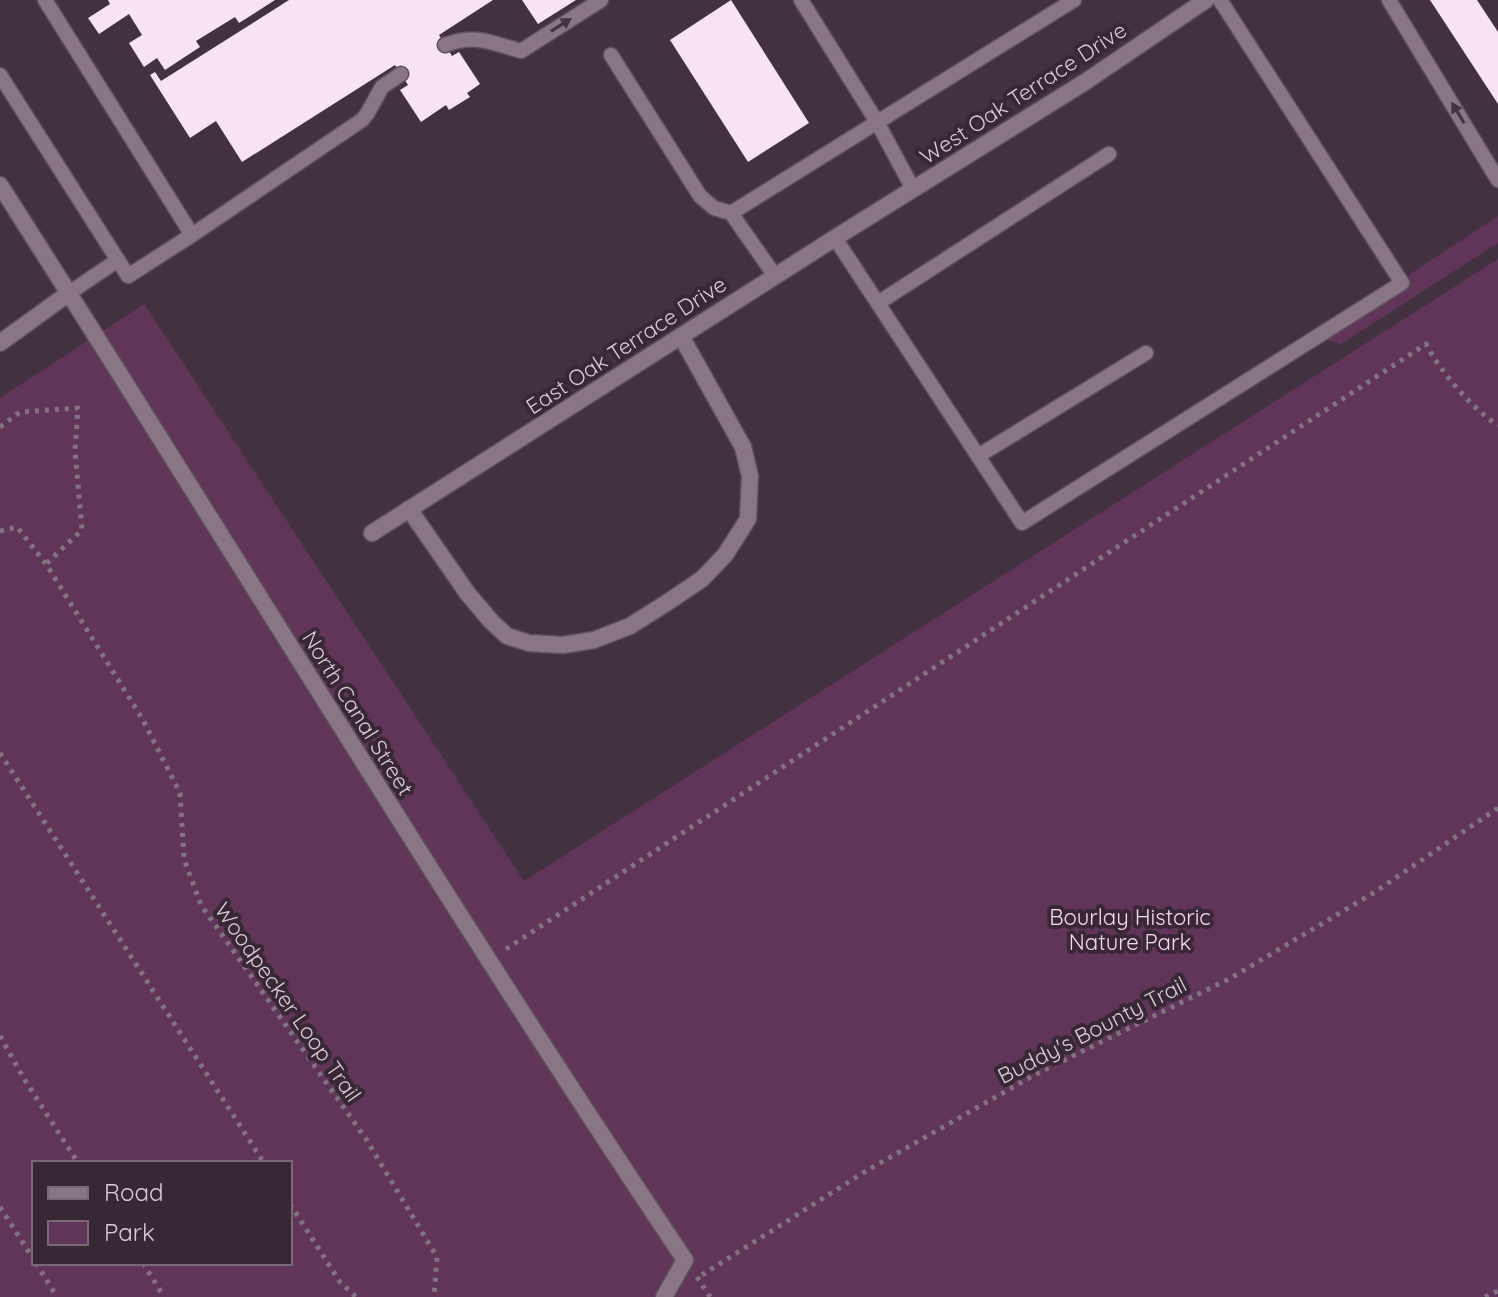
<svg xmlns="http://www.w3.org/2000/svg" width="1498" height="1297" font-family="Quicksand,sans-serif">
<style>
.green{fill:#603559;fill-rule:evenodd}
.building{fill:#f8e3f4}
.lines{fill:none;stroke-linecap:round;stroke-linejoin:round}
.lane-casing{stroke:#5d4f5b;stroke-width:17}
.street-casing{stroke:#5d4f5b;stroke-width:19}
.path{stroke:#82747f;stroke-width:5;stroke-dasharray:4 6;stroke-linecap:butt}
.lane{stroke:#897685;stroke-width:14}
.street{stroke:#897685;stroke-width:16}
.oneway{fill:#443441}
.labels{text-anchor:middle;stroke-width:8;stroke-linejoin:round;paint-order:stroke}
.street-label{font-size:22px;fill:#d8cdd6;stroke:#382835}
.park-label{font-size:22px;fill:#fad5f2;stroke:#382835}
</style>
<rect width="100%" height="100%" fill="#42323f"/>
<g class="green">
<path d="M1498 216V243L1341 344 1315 337Z"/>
<path d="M1498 259V1297H0V398L144 304 524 881ZM34 1163H290V1263H34Z"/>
</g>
<g class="building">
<path d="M108 0H275L239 23 235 17 196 41 200 47 165 70 157 58 144 67 129 43 142 35 129 14 99 34 88 18 110 4Z"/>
<path d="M289 0H493L439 35 452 56 459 52 480 84 467 93 470 97 449 110 446 105 421 122 400 90 408 85 395 65 242 162 216 121 190 138 150 75 155 72 161 81Z"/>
<path d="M522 0H576L538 24Z"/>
<path d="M731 0 809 123 748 162 670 40Z"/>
<path d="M1430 0H1477L1498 32V104Z"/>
</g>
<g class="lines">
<defs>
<g id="lane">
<path d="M45 0 192 235"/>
<path d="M801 0 877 122 913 189"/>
<path d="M1389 0 1498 180"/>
<path d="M445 45C475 33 492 43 521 51L601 0"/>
<path d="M611 55 700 196 714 208 731 213"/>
<path d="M0 75 128 276 192 235 362 120 367 114 382 87 401 74"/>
<path d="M835 238 1022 523 1402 283 1220 0"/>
<path d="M775 276 731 213 1074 0"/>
<path d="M69 293 118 260"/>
<path d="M878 303 1109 154"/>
<path d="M978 456 1146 353"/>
</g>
<g id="street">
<path d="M0 185C229 543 448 907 685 1260L664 1297"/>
<path d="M0 343 69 293"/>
<path d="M409 509 468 594 491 621 507 636 529 643 563 645 594 640 630 626 668 602 702 579 725 555 748 519 750 476 743 447 681 336"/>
<path d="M372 533 846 231 1085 82 1206 0"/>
</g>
</defs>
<use href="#lane" class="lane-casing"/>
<use href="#street" class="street-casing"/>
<g class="path">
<path d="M0 427 20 412 78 408 75 450 82 530 46 564"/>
<path d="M0 531 17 527 46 564 143 720 180 793 184 859 201 905 366 1139 437 1257 434 1297"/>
<path d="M0 753 264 1163"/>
<path d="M506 949 1426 344C1440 371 1472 409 1498 425"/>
<path d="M0 1036 23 1077 78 1163"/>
<path d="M290 1204 340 1282 356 1297"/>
<path d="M0 1207 34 1260"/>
<path d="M36 1263 57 1297"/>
<path d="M143 1263 164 1297"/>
<path d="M702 1275 866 1171 1036 1074 1231 978 1375 892 1498 808"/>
<path d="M697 1277 710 1297"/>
<path d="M1485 1297 1498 1291"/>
</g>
<use href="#lane" class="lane"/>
<use href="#street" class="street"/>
</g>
<defs><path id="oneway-solid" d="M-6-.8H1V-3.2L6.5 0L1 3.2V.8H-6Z" transform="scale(2)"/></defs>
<g class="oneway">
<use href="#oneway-solid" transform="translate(561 25) rotate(-32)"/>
<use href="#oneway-solid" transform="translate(1458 113) rotate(-121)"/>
</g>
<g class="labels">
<g class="street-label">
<text transform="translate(1023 93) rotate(-33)" y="8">West Oak Terrace Drive</text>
<text transform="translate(626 345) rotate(-33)" y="8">East Oak Terrace Drive</text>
<text transform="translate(358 713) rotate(58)" y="8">North Canal Street</text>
<text transform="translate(288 1002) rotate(55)" y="8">Woodpecker Loop Trail</text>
<text transform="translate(1092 1030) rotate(-27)" y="8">Buddy's Bounty Trail</text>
</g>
<g class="park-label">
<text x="1130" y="925">Bourlay Historic<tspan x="1130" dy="25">Nature Park</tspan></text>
</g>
</g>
<rect x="32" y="1161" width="260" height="104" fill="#382835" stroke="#786a75" stroke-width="2"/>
<rect x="48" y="1187" width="40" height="12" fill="#897685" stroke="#786a75" stroke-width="2"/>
<text x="104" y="1201" font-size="24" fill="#d8cdd6">Road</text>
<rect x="48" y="1221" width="40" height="24" fill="#603559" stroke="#786a75" stroke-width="2"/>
<text x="104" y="1241" font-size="24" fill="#d8cdd6">Park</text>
</svg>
